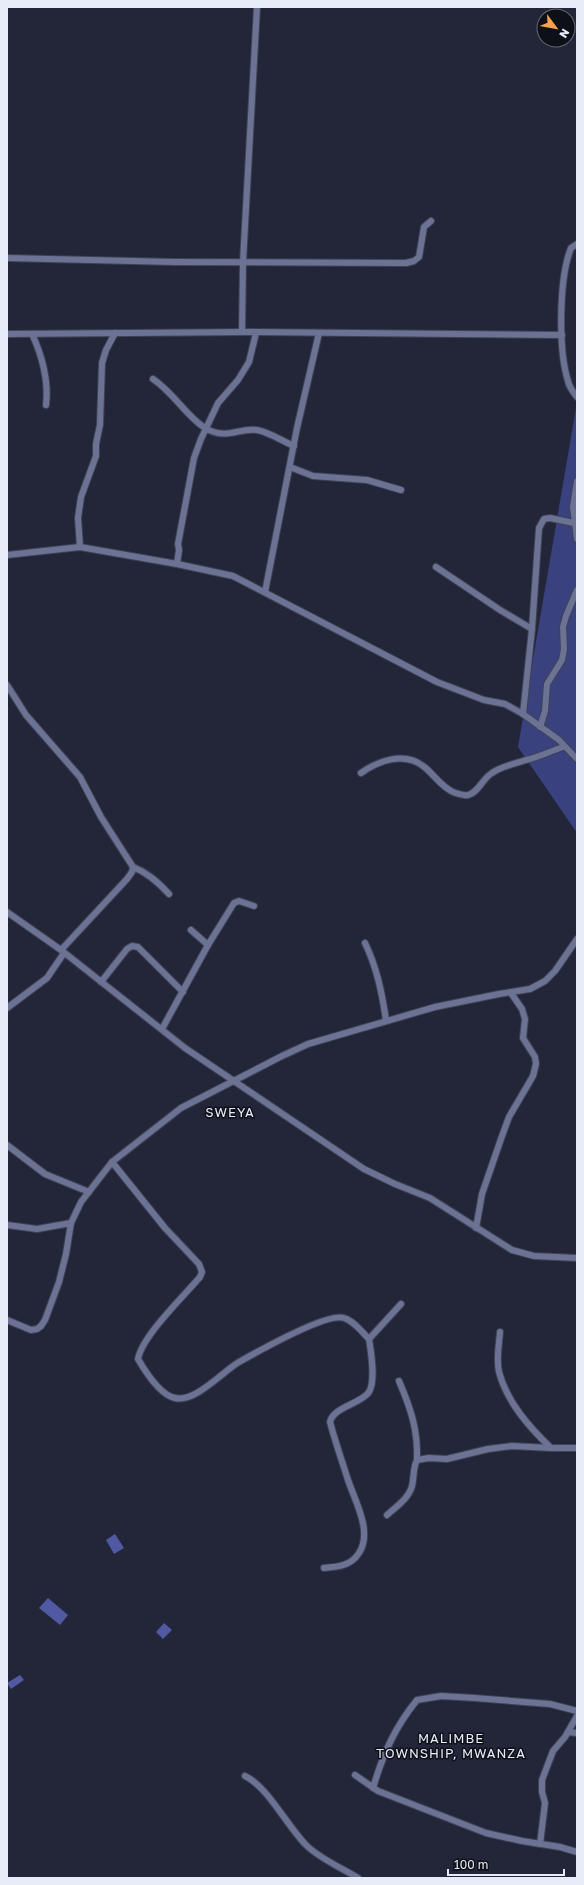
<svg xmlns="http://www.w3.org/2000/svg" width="584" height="1885" font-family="'Golos Text',sans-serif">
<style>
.green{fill:#3a417f}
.water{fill:#5059a2}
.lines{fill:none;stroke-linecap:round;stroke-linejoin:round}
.street-casing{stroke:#3f4254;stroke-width:8}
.street{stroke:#6b7293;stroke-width:6}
.labels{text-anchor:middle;stroke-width:3;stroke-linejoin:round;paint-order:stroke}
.quarter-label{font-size:13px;letter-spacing:1px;fill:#e8ebf8;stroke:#0e1018}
</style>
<rect width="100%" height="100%" fill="#232639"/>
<path class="green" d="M577 402V833L518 747Z"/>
<g class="water">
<path d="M115 1534 124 1548 114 1554 106 1540Z"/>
<path d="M48 1598 68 1615 60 1625 39 1608Z"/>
<path d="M164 1623 172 1630 163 1639 156 1632Z"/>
<path d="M20 1675 24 1680 11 1689 7 1683Z"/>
</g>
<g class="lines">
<defs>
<g id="street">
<path d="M577 244 571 248C559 278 558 349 568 381 569 387 573 392 577 397"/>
<path d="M7 258 174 262 406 263 414 261 419 257 424 227 431 221"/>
<path d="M242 332 243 262 257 7"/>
<path d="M7 334 248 332 562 335"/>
<path d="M32 334C42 355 49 382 46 405"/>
<path d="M153 379C174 393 186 416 205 428 227 441 239 427 257 430 269 432 282 441 294 446"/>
<path d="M290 467 313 476 367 480 401 490"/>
<path d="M577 481 573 507 577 539"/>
<path d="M80 547 78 518 81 497 96 456V444L100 425 102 363 106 350 115 333"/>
<path d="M7 555 80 547 177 564 233 576 437 682 484 700 505 704 523 714 559 740 577 759"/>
<path d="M177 564 179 550 178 544 194 458 201 439 218 403 238 380 249 362 256 333"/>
<path d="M436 567 500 610 532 629"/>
<path d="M265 592 297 428 319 333"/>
<path d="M7 685 26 715 80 777 101 817 133 867 132 872 127 879 61 950"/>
<path d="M523 714 532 629 539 528 544 519 550 518 574 523"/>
<path d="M540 727 545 711 547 684 562 660 564 649 563 627 566 616 577 590"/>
<path d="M361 773C378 761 404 751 423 766 434 774 440 786 453 792 458 794 462 796 468 795 478 793 483 778 492 773 502 766 514 764 526 760 539 757 551 751 563 747"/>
<path d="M133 867C148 873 158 882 169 894"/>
<path d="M7 912 61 950 185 1048 364 1169 395 1184 430 1198 512 1250 534 1256 577 1258"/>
<path d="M191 930 208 945"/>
<path d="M365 943C377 968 382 993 386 1020"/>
<path d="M101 982 127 949 132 946 138 947 183 992"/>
<path d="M7 1008 47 978 64 953"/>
<path d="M162 1029 208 945 234 903 239 901 254 906"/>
<path d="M7 1145 45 1174 89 1192"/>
<path d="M112 1162 165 1228 199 1264 202 1272 200 1277C184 1296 142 1336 138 1359 145 1371 160 1395 175 1398 195 1403 222 1372 239 1362 257 1352 327 1312 344 1318 354 1321 362 1332 369 1339 371 1352 376 1380 369 1392 361 1404 333 1407 330 1422 335 1441 342 1461 348 1480 355 1501 373 1532 359 1553 351 1566 337 1567 324 1568"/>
<path d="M7 1225 37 1229 71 1223"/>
<path d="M476 1228 482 1194 502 1136 509 1117 533 1076 536 1064 535 1057 523 1038 525 1019 522 1009 511 993"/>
<path d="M7 1320 31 1330 37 1329 41 1326 45 1320 59 1282 66 1254 71 1223 81 1202 112 1162 181 1108 282 1056 308 1044 435 1007 499 994 530 989 545 981 555 971 577 939"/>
<path d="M500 1332C499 1345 496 1359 499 1372 507 1402 529 1427 551 1448H577"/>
<path d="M369 1339 401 1304"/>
<path d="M399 1381C411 1409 418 1430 417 1460"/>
<path d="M387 1515C396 1507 409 1498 412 1486 414 1478 413 1467 417 1460L429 1458 447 1459 488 1449 512 1446 551 1448"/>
<path d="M568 1732 577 1733"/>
<path d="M355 1775 378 1791 486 1833 522 1841 560 1847 577 1852"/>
<path d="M245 1776C268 1787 287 1826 306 1845 320 1859 342 1868 358 1878"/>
<path d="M373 1788C383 1754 395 1727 417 1700L441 1696 475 1698 550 1704 577 1711"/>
<path d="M540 1844 545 1803 542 1792V1780L553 1751 565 1737 577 1716"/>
</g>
</defs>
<use href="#street" class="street-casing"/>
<use href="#street" class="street"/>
</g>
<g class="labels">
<g class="quarter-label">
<text x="230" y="1117">SWEYA</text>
<text x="451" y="1743">MALIMBE<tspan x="451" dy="15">TOWNSHIP, MWANZA</tspan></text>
</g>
</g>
<rect width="584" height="1885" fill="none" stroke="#e8ebf8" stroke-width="16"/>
<g transform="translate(556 28) rotate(122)"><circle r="19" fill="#0e1018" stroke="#656872"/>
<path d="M0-3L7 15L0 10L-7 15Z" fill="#f9a04d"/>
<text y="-6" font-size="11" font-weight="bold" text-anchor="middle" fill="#e8ebf8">N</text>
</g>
<path d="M448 1869v6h116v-6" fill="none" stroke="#e8ebf8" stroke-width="2"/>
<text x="454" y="1869" font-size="12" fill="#e8ebf8" stroke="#0e1018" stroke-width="3" paint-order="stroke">100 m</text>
</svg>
